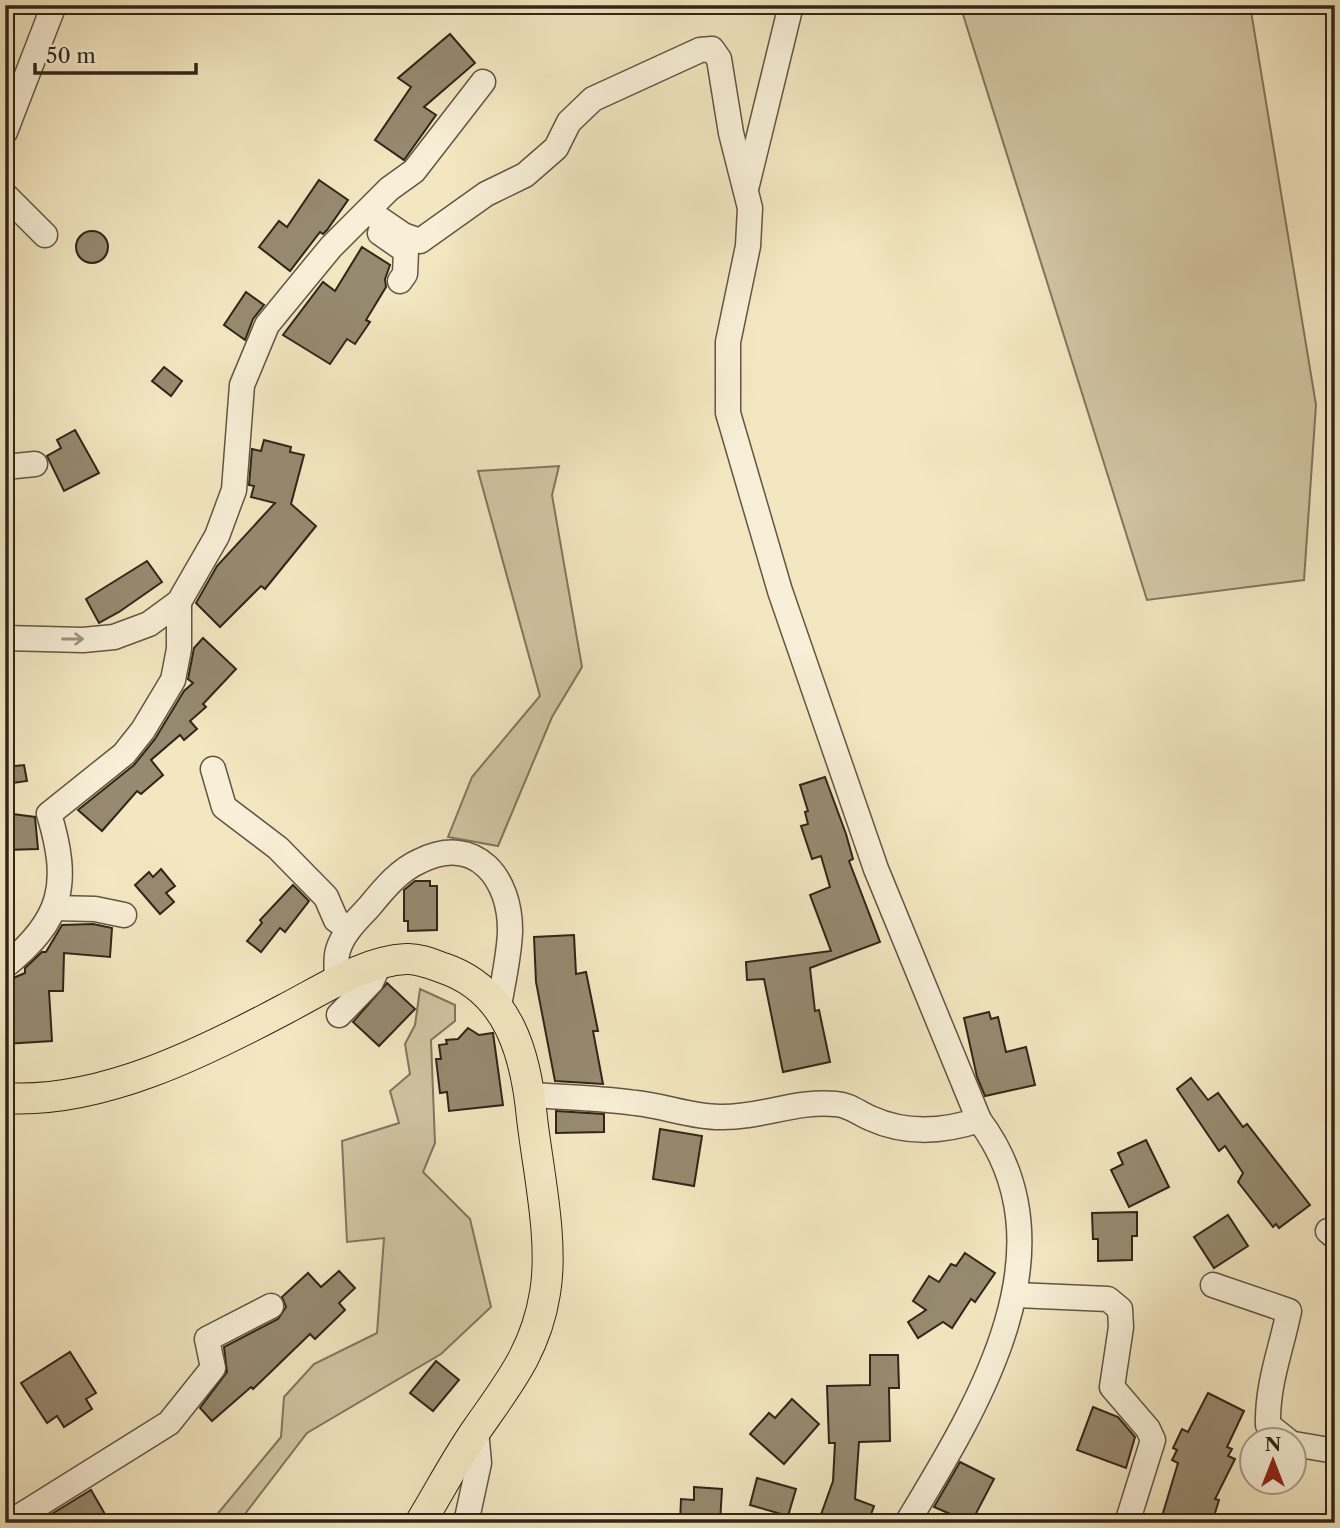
<svg xmlns="http://www.w3.org/2000/svg" width="1340" height="1528" font-family="'Libre Caslon Text',serif">
<style>
.green{fill:#d2c6a4;stroke:#82765e;stroke-width:2}
.building{fill:#968a70;stroke:#312519;stroke-width:2}
.lines{fill:none;stroke-linecap:round;stroke-linejoin:round}
.minor-casing{stroke:#625643;stroke-width:27}
.major-casing{stroke:#312519;stroke-width:32}
.minor{stroke:#f7efd7;stroke-width:24}
.major{stroke:#f3e7c1;stroke-width:30}
.oneway{stroke:#9e9482}
</style>
<rect width="100%" height="100%" fill="#f3e7c1"/>
<filter id="stains"><feTurbulence type="fractalNoise" baseFrequency=".00286" numOctaves="4"/><feColorMatrix values="0 0 0 0 .2 0 0 0 0 .09 0 0 0 0 .02 0 0 0 .5 -.17"/></filter>
<radialGradient id="worn" r=".72"><stop offset=".6" stop-color="#630" stop-opacity="0"/><stop offset="1" stop-color="#630" stop-opacity=".3"/></radialGradient>
<g class="green">
<path d="M960 5H1250L1316 405 1304 580 1147 600Z"/>
<path d="M559 466 552 495 582 667 552 717 498 846 448 837 472 777 540 696 478 471Z"/>
<path d="M420 989 455 1005V1021L431 1040 435 1143 423 1172 470 1219 491 1307 441 1354 307 1433 238 1523H210L281 1437 284 1397 314 1364 377 1333 384 1238 347 1242 342 1141 399 1123 390 1091 410 1074 405 1044 415 1025Z"/>
</g>
<g class="building">
<path d="M450 34 475 63 424 107 436 115 404 160 375 140 411 87 398 78Z"/>
<path d="M319 180 348 200 327 230 323 234 320 232 290 271 259 247 279 221 287 227Z"/>
<circle cx="92" cy="247" r="16"/>
<path d="M362 247 390 265 385 279 386 287 366 320 370 322 355 344 347 339 330 364 283 335 323 282 335 291Z"/>
<path d="M246 292 264 305 253 319 245 340 224 325Z"/>
<path d="M164 367 182 381 171 396 152 381Z"/>
<path d="M75 430 99 473 64 491 47 456 61 448 57 440Z"/>
<path d="M264 440 291 447 290 452 304 455 291 504 316 526 265 589 261 586 220 627 196 603 217 566 275 503 251 497 254 486 249 485 252 449 261 451Z"/>
<path d="M147 561 162 582 119 612 99 623 86 599Z"/>
<path d="M203 638 236 669 203 704 206 707 190 721 197 729 184 740 180 735 151 760 163 775 141 794 137 791 102 831 78 810 134 765 155 739 184 691 193 683 188 679 194 648Z"/>
<path d="M24 765 27 781 5 784V767Z"/>
<path d="M825 777 846 834 853 859 849 861 880 942 810 968 815 1011 819 1010 830 1062 783 1072 764 979 747 980 746 962 831 951 810 895 830 887 821 856 812 859 801 826 808 824 805 812 808 811 800 785Z"/>
<path d="M5 813 35 817 38 849 5 850Z"/>
<path d="M161 869 175 886 166 893 174 902 160 914 135 885 149 872 153 877Z"/>
<path d="M415 881H430V886H437V930L408 931V921H404V890Z"/>
<path d="M293 885 309 901 285 932 280 928 261 952 247 941 262 923 260 920Z"/>
<path d="M93 924 112 928 110 957 64 953 63 991H49L52 1041 5 1044V1001H11V979L25 973V968L42 952H46L62 925Z"/>
<path d="M574 935 576 974 586 972 598 1031H593L603 1084 555 1081 536 982 534 937Z"/>
<path d="M387 983 415 1009 379 1046 353 1022Z"/>
<path d="M989 1012 991 1019 998 1017 1006 1052 1026 1047 1035 1085 985 1096 977 1077 964 1018Z"/>
<path d="M468 1028 479 1035 493 1033 503 1105 449 1111 447 1092 440 1093 436 1059H441L439 1045 447 1044 446 1040 458 1039Z"/>
<path d="M1191 1078 1208 1100 1218 1093 1243 1127 1247 1124 1310 1205 1279 1228 1276 1224 1273 1227 1238 1182 1243 1173 1225 1146 1219 1151 1177 1089Z"/>
<path d="M556 1111 604 1114V1132L556 1133Z"/>
<path d="M660 1129 702 1136 694 1186 653 1179Z"/>
<path d="M1146 1140 1169 1187 1129 1207 1111 1170 1123 1164 1118 1153Z"/>
<path d="M1137 1212V1236H1132V1260L1098 1261V1239H1093L1092 1213Z"/>
<path d="M1228 1215 1248 1246 1214 1268 1194 1237Z"/>
<path d="M965 1253 995 1273 975 1302 971 1299 952 1328 943 1322 918 1338 908 1322 926 1310 913 1301 929 1276 939 1282 951 1264 956 1266Z"/>
<path d="M339 1271 355 1288 339 1303 345 1310 315 1339 310 1334 253 1389 251 1387 212 1421 200 1408 227 1372 224 1347 278 1319 286 1307 282 1297 308 1273 321 1287Z"/>
<path d="M70 1352 96 1393 86 1399 92 1409 64 1427 57 1416 47 1423 21 1383Z"/>
<path d="M870 1355H898L899 1388H889L890 1441 859 1442 855 1499 874 1506 868 1523H818L833 1481 835 1443H829L827 1386 870 1385Z"/>
<path d="M436 1361 459 1380 433 1411 410 1393Z"/>
<path d="M1208 1393 1244 1411 1227 1447 1232 1449 1228 1456 1235 1459 1215 1499 1219 1500 1212 1523H1160L1178 1463 1172 1460 1177 1450 1173 1448 1182 1429 1188 1432Z"/>
<path d="M792 1399 819 1424 784 1464 750 1434 769 1413 775 1418Z"/>
<path d="M1093 1407 1118 1417 1135 1437 1126 1468 1077 1450Z"/>
<path d="M960 1462 994 1479 971 1523 934 1507Z"/>
<path d="M757 1478 796 1489 788 1516 750 1505Z"/>
<path d="M694 1487 722 1489 720 1523H680L681 1499 694 1500Z"/>
<path d="M91 1490 106 1516 94 1523H37Z"/>
</g>
<g class="lines">
<defs>
<g id="minor">
<path d="M5 132 54 5"/>
<path d="M747 185 791 5"/>
<path d="M5 195 45 235"/>
<path d="M368 211 403 235 420 241 486 194 525 175 556 148 569 122 593 99 700 50 712 49 719 59 731 133 750 208 748 246 728 342V413L780 591 876 869 979 1120C1076 1249 977 1407 907 1523"/>
<path d="M380 233 406 251 405 274 400 281"/>
<path d="M5 467 35 464"/>
<path d="M5 638 83 640 114 637 149 624 179 602 217 536 234 490 242 385 267 325 331 247 389 189 414 171 483 82"/>
<path d="M213 769 224 807 278 848 326 897 336 920 349 929"/>
<path d="M54 908 95 909 124 915"/>
<path d="M5 966C63 920 70 883 49 814L124 754 143 730 173 680 179 649V602"/>
<path d="M337 982C337 972 335 959 338 950 343 933 357 920 369 907 383 890 399 870 420 861 476 833 511 879 510 932 509 957 503 982 499 1006"/>
<path d="M339 1015 371 982 380 963"/>
<path d="M530 1095C565 1097 601 1098 636 1103 665 1106 691 1117 720 1117 760 1118 796 1100 836 1104 850 1105 858 1113 870 1118 905 1134 943 1132 979 1120"/>
<path d="M1328 1231 1335 1237"/>
<path d="M1213 1285 1289 1311C1281 1350 1267 1384 1268 1425L1287 1440"/>
<path d="M1016 1295 1108 1299 1120 1309 1121 1327 1112 1387 1148 1429 1153 1440 1127 1523"/>
<path d="M1294 1444 1335 1451"/>
<path d="M9 1523 169 1423 213 1368 207 1339 271 1306"/>
<path d="M466 1523 479 1463 476 1430"/>
</g>
<path id="major" d="M5 1098C100 1104 202 1053 285 1009 322 990 364 961 406 959 418 958 432 964 443 968 509 990 526 1055 532 1118 538 1171 554 1241 545 1293 536 1350 509 1383 477 1429 456 1459 439 1492 420 1523"/>
</defs>
<use href="#minor" class="minor-casing"/>
<use href="#major" class="major-casing"/>
<use href="#minor" class="minor"/>
<use href="#major" class="major"/>
</g>
<defs><path id="oneway-shaft" d="M-6 0H5M1.5-3L5.5 0L1.5 3" fill="none" stroke-width="1.6" stroke-linecap="round" stroke-linejoin="round" transform="scale(1.75)"/></defs>
<use class="oneway" href="#oneway-shaft" transform="translate(73 639)"/>
<rect width="1340" height="1528" fill="none" stroke="#f3e7c1" stroke-width="28"/>
<rect x="7" y="7" width="1326" height="1514" fill="none" stroke="#312519" stroke-width="3.5"/>
<rect x="14" y="14" width="1312" height="1500" fill="none" stroke="#312519" stroke-width="2"/>
<g transform="translate(1273 1461)"><circle r="33" fill="#f7efd7" stroke="#a89e8b" stroke-width="2"/>
<path d="M0-5L12 26L0 18L-12 26Z" fill="#8f2418"/>
<text y="-10" font-size="19" font-weight="bold" text-anchor="middle" fill="#312519">N</text>
</g>
<path d="M35 63v10h161v-10" fill="none" stroke="#312519" stroke-width="3.5"/>
<text x="46" y="63" font-size="21" fill="#312519" stroke="#f7efd7" stroke-width="5" paint-order="stroke">50 m</text>
<rect width="100%" height="100%" filter="url(#stains)"/>
<rect width="100%" height="100%" fill="url(#worn)"/>
</svg>
